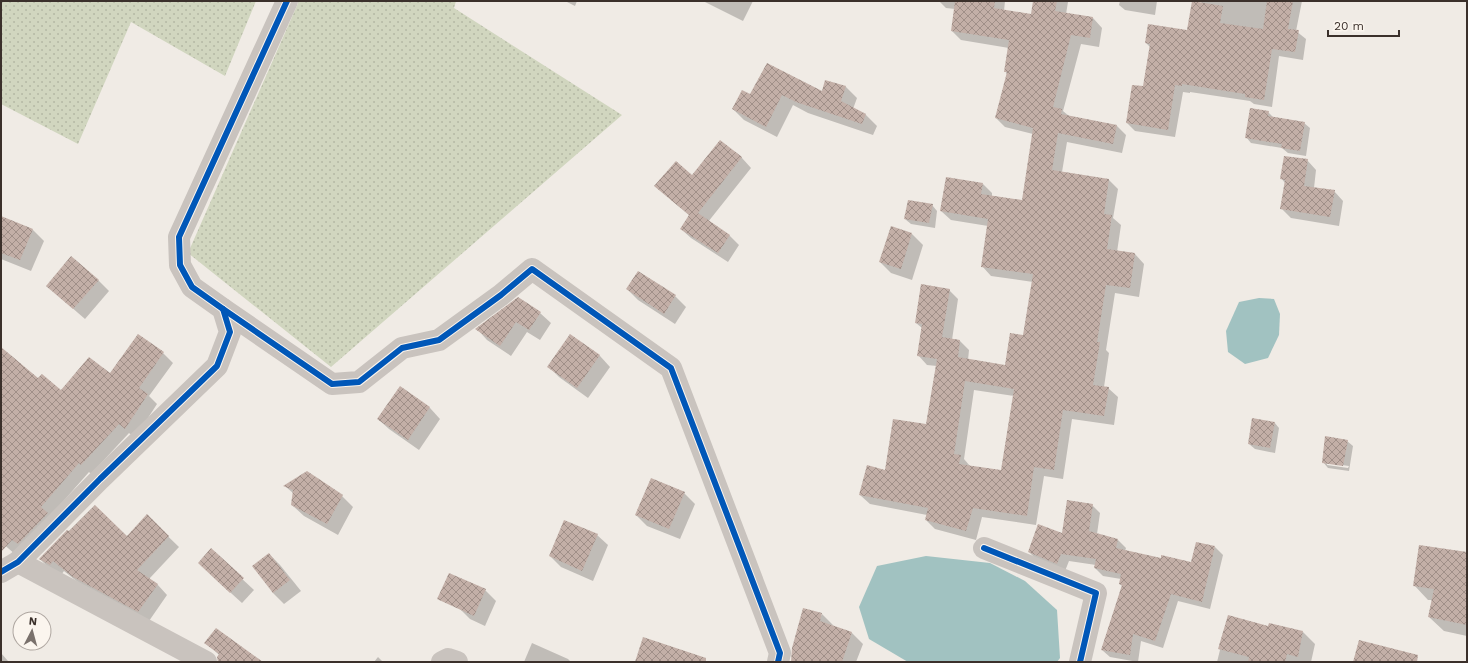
<svg xmlns="http://www.w3.org/2000/svg" width="1468" height="663" font-family="'Work Sans',sans-serif">
<style>
.garden{fill:url(#garden-dots)}
.water{fill:#a1c2c1}
.shadow{fill:#0003;fill-rule:evenodd}
.building{fill:url(#building-cross-hatch);fill-rule:evenodd}
.lines{fill:none;stroke-linecap:round;stroke-linejoin:round}
.minor{stroke:#c9c3be;stroke-width:22}
.cycleway-casing{stroke:#fbf5ee;stroke-width:8}
.cycleway{stroke:#0057b8;stroke-width:6}
</style>
<defs>
<pattern id="garden-dots" width="8" height="8" patternUnits="userSpaceOnUse"><rect width="8" height="8" fill="#d1d6bf"/><path d="M2 2h.1M6 6h.1" fill="none" stroke="#b4b8a4" stroke-width="1.8" stroke-linecap="round"/></pattern>
<pattern id="building-cross-hatch" width="8" height="8" patternUnits="userSpaceOnUse"><rect width="8" height="8" fill="#c3afa7"/><path d="M0 0l8 8M0 8l8-8" fill="none" stroke="#a08f88"/></pattern>
</defs>
<rect width="100%" height="100%" fill="#f0ebe5"/>
<g class="garden">
<path d="M1 1H256L225 76 131 22 78 144 1 104Z"/>
<path d="M299 1H456L454 8 622 115 331 367 188 253Z"/>
</g>
<g class="water">
<path d="M1259 298 1274 299 1280 314 1279 335 1268 358 1245 364 1228 352 1226 331 1239 302Z"/>
<path d="M926 556 990 563 1025 581 1057 610 1060 658 1057 662H908L869 639 859 607 877 566Z"/>
</g>
<g class="shadow">
<path d="M565 1H577L575 6Z"/>
<path d="M703 1H753L743 21Z"/>
<path d="M939 1H1005L1004 11 1032 15 1034 1H1066L1068 2 1066 14 1093 18 1102 28 1099 47 1081 44 1063 111 1069 116 1117 126 1126 135 1122 153 1067 142 1062 172 1109 180 1118 189 1113 218 1121 225 1117 252 1135 254 1144 264 1139 297 1115 293 1106 350 1109 353 1104 387 1108 388 1118 397 1114 425 1072 419 1063 479 1044 476 1036 525 982 517 976 540 935 529 926 520 927 515 870 504 860 495 886 471 927 425 937 366 927 365 918 355 922 328 916 323 949 290 958 299 952 340 960 341 969 350 968 360 1006 366 1024 336 1033 282 991 276 982 266 988 226 951 220 941 211 983 184 992 193V197L1023 201 1033 134 1005 127 996 118 1007 74 1005 71 1009 48 961 40 952 31 955 9 946 8ZM974 390 1014 396 1002 471 970 466 964 459Z"/>
<path d="M1120 1H1157L1155 15 1125 10 1119 5Z"/>
<path d="M1202 1H1302L1296 31 1306 39 1303 60 1279 56 1272 107 1254 104 1250 101 1190 92V93L1183 92 1175 137 1135 131 1127 123 1144 87 1150 47 1146 43 1188 31Z"/>
<path d="M826 81 846 87 857 98 853 109 866 115 877 126 873 135 808 113 793 105 777 137 744 120 733 109 751 96 822 92Z"/>
<path d="M1268 112 1273 117 1304 123 1310 128 1306 156 1288 153 1282 148 1251 143 1246 137Z"/>
<path d="M720 141 742 158 751 168 708 222 729 235 739 245 728 262 691 238 681 229 690 216 656 186 692 177Z"/>
<path d="M1307 160 1316 170 1314 188 1334 191 1343 201 1339 226 1291 218 1282 209 1285 183 1281 178Z"/>
<path d="M932 205 937 211 935 228 911 224 905 219Z"/>
<path d="M1 217 33 230 44 241 31 271 1 259Z"/>
<path d="M891 227 912 234 923 245 912 280 891 273 880 262Z"/>
<path d="M98 280 109 291 85 319 47 286Z"/>
<path d="M627 289 675 296 686 307 675 324 638 300Z"/>
<path d="M540 313 551 323 540 340 527 332 511 356 487 340 477 329Z"/>
<path d="M138 336 163 353 173 363 149 396 157 404 135 438 129 433 91 474 89 472 16 555 1 542V352L38 379 61 392 110 375Z"/>
<path d="M570 336 600 356 610 367 588 398 559 377 548 366Z"/>
<path d="M400 387 430 408 440 419 419 450 389 429 378 419Z"/>
<path d="M1274 422 1279 428 1275 453 1255 449 1249 444Z"/>
<path d="M1347 441 1353 446 1349 471 1328 468 1323 462ZM1327 463 1349 466 1348 468 1327 465Z"/>
<path d="M285 486 342 496 353 507 338 535 304 516 292 505 294 494Z"/>
<path d="M684 493 695 504 680 539 647 526 636 515Z"/>
<path d="M1092 505 1100 513 1097 534 1118 540 1126 548 1125 551 1161 560 1192 563 1215 547 1223 555 1210 609 1178 601 1163 648 1141 641 1138 662 1110 657 1102 650 1122 586 1120 584 1121 579 1103 576 1095 568 1096 565 1069 561 1065 571 1037 560 1029 552 1063 534Z"/>
<path d="M147 516 179 547 149 579 157 584 167 595 149 621 84 587 64 571 61 575 50 569 40 559 127 537Z"/>
<path d="M597 535 608 545 593 581 561 567 550 556Z"/>
<path d="M211 550 254 590 242 603 210 574Z"/>
<path d="M1467 553V636L1444 631 1429 617 1433 600H1428L1414 585Z"/>
<path d="M269 554 280 565 301 591 284 604 273 593Z"/>
<path d="M485 590 496 601 485 626 470 619 459 608Z"/>
<path d="M822 614 833 625 832 626 852 633 863 644 856 662H800Z"/>
<path d="M1269 624 1303 632 1315 644 1311 662H1217L1220 650 1219 648 1269 628Z"/>
<path d="M206 643 261 662H227Z"/>
<path d="M532 643 568 659 571 662H524Z"/>
<path d="M1 653 8 661 7 662H1Z"/>
<path d="M378 657 383 662H374Z"/>
</g>
<g class="building">
<path d="M955 1H995L994 8 1031 14 1033 1H1057L1055 11 1093 17 1090 38 1071 35 1053 107 1062 109 1061 114 1117 125 1113 144 1058 133 1052 170 1109 179 1104 214 1112 215 1107 249 1135 253 1130 288 1106 285 1097 342H1100L1093 385 1109 387 1104 416 1063 410 1054 470 1034 467 1027 516 973 508 966 531 925 520 928 508 859 495 867 465 885 470 893 419 926 424 937 359 917 356 922 324 915 323 921 284 950 289 942 337 960 340 958 357 1005 365 1010 333 1023 335 1033 274 981 267 988 219 940 211 946 177 983 183 981 194 1022 200 1033 128 995 118 1007 72H1004L1009 40 951 31ZM965 381 1014 389 1001 470 959 464 961 455 954 454Z"/>
<path d="M1192 1 1223 6 1220 23 1263 29 1267 1H1293L1288 29 1299 30 1295 52 1272 49 1264 100 1245 97V94L1182 84V86L1175 85 1168 130 1126 123 1132 85 1143 86 1150 44 1145 43 1148 24 1187 30Z"/>
<path d="M767 63 822 91 825 80 846 86 841 101 866 114 862 124 796 102 782 95 766 127 732 109 742 90 750 94Z"/>
<path d="M1250 108 1269 111 1268 116 1305 122 1300 151 1281 148 1282 144 1245 138Z"/>
<path d="M720 140 742 157 698 213 730 235 718 253 680 229 689 215 654 186 676 161 692 175Z"/>
<path d="M1284 156 1308 159 1304 186 1335 190 1330 217 1280 209 1285 180 1280 179Z"/>
<path d="M908 200 933 204 929 223 904 219Z"/>
<path d="M1 216 33 229 20 260 1 253Z"/>
<path d="M891 226 912 233 901 269 879 262Z"/>
<path d="M71 256 99 280 73 309 46 286Z"/>
<path d="M638 271 676 295 664 314 626 289Z"/>
<path d="M518 297 541 312 529 330 516 322 500 346 475 329Z"/>
<path d="M138 334 164 352 139 388 148 394 125 429 119 424 81 465 79 463 41 507 48 513 18 544 12 540 1 552V347L38 378 42 374 61 390 89 357 110 373Z"/>
<path d="M570 334 600 355 577 388 547 367Z"/>
<path d="M400 386 430 407 408 440 377 419Z"/>
<path d="M1252 418 1275 422 1270 448 1248 444Z"/>
<path d="M1325 436 1348 440 1343 466 1322 463Z"/>
<path d="M307 471 343 495 327 524 291 505 293 490 283 486Z"/>
<path d="M651 478 685 492 669 529 635 515Z"/>
<path d="M1067 500 1093 504 1089 531 1118 539 1116 548 1161 558V555L1191 562 1196 542 1215 546 1202 602 1171 594 1155 641 1133 634 1130 655 1101 650 1122 585 1119 584 1121 574 1094 568 1096 559 1061 554 1057 564 1028 552 1038 524 1062 533Z"/>
<path d="M95 505 127 536 147 514 169 536 137 570 158 584 138 612 73 577 53 561 50 565 39 559 67 530 69 531Z"/>
<path d="M564 520 598 534 582 571 549 556Z"/>
<path d="M1419 545 1467 552V625L1428 617 1434 589 1413 586Z"/>
<path d="M211 548 244 578 230 593 198 563Z"/>
<path d="M269 553 290 580 273 593 252 566Z"/>
<path d="M449 573 486 589 474 616 437 599Z"/>
<path d="M803 608 822 613 820 621 852 632 842 662H791L792 648Z"/>
<path d="M1228 615 1268 626 1269 623 1303 631 1298 657 1287 654 1285 662H1248L1249 657 1218 649Z"/>
<path d="M216 628 263 662H218L217 657 219 654 204 643Z"/>
<path d="M643 637 706 658V662H635Z"/>
<path d="M1359 640 1418 655 1417 662H1353Z"/>
</g>
<g class="lines">
<g class="minor">
<path d="M223 309 332 384 359 382 402 348 439 340 501 295 532 269 671 368 780 653 778 662"/>
<path d="M984 548 1096 593 1080 662"/>
<path d="M18 562 206 662"/>
<path d="M1 572 18 562 100 479 217 366 230 332 223 309 192 287 180 265 179 237 287 1"/>
<path d="M442 662 448 659 457 662"/>
</g>
<defs>
<g id="cycleway">
<path d="M223 309 332 384 359 382 402 348 439 340 501 295 532 269 671 368 780 653 778 662"/>
<path d="M984 548 1096 593 1080 662"/>
<path d="M1 572 18 562 100 479 217 366 230 332 223 309 192 287 180 265 179 237 287 1"/>
</g>
</defs>
<use href="#cycleway" class="cycleway-casing"/>
<use href="#cycleway" class="cycleway"/>
</g>
<rect width="1468" height="663" fill="none" stroke="#3b302b" stroke-width="4"/>
<g transform="translate(32 631) rotate(6)"><circle r="19" fill="#fbf5ee" stroke="#aea6a0"/>
<path d="M0-3L7 15L0 10L-7 15Z" fill="#7a716c"/>
<text y="-6" font-size="11" font-weight="bold" text-anchor="middle" fill="#3b302b">N</text>
</g>
<path d="M1328 30v6h71v-6" fill="none" stroke="#3b302b" stroke-width="2"/>
<text x="1334" y="30" font-size="12" fill="#3b302b" stroke="#fbf5ee" stroke-width="3" paint-order="stroke">20 m</text>
</svg>
